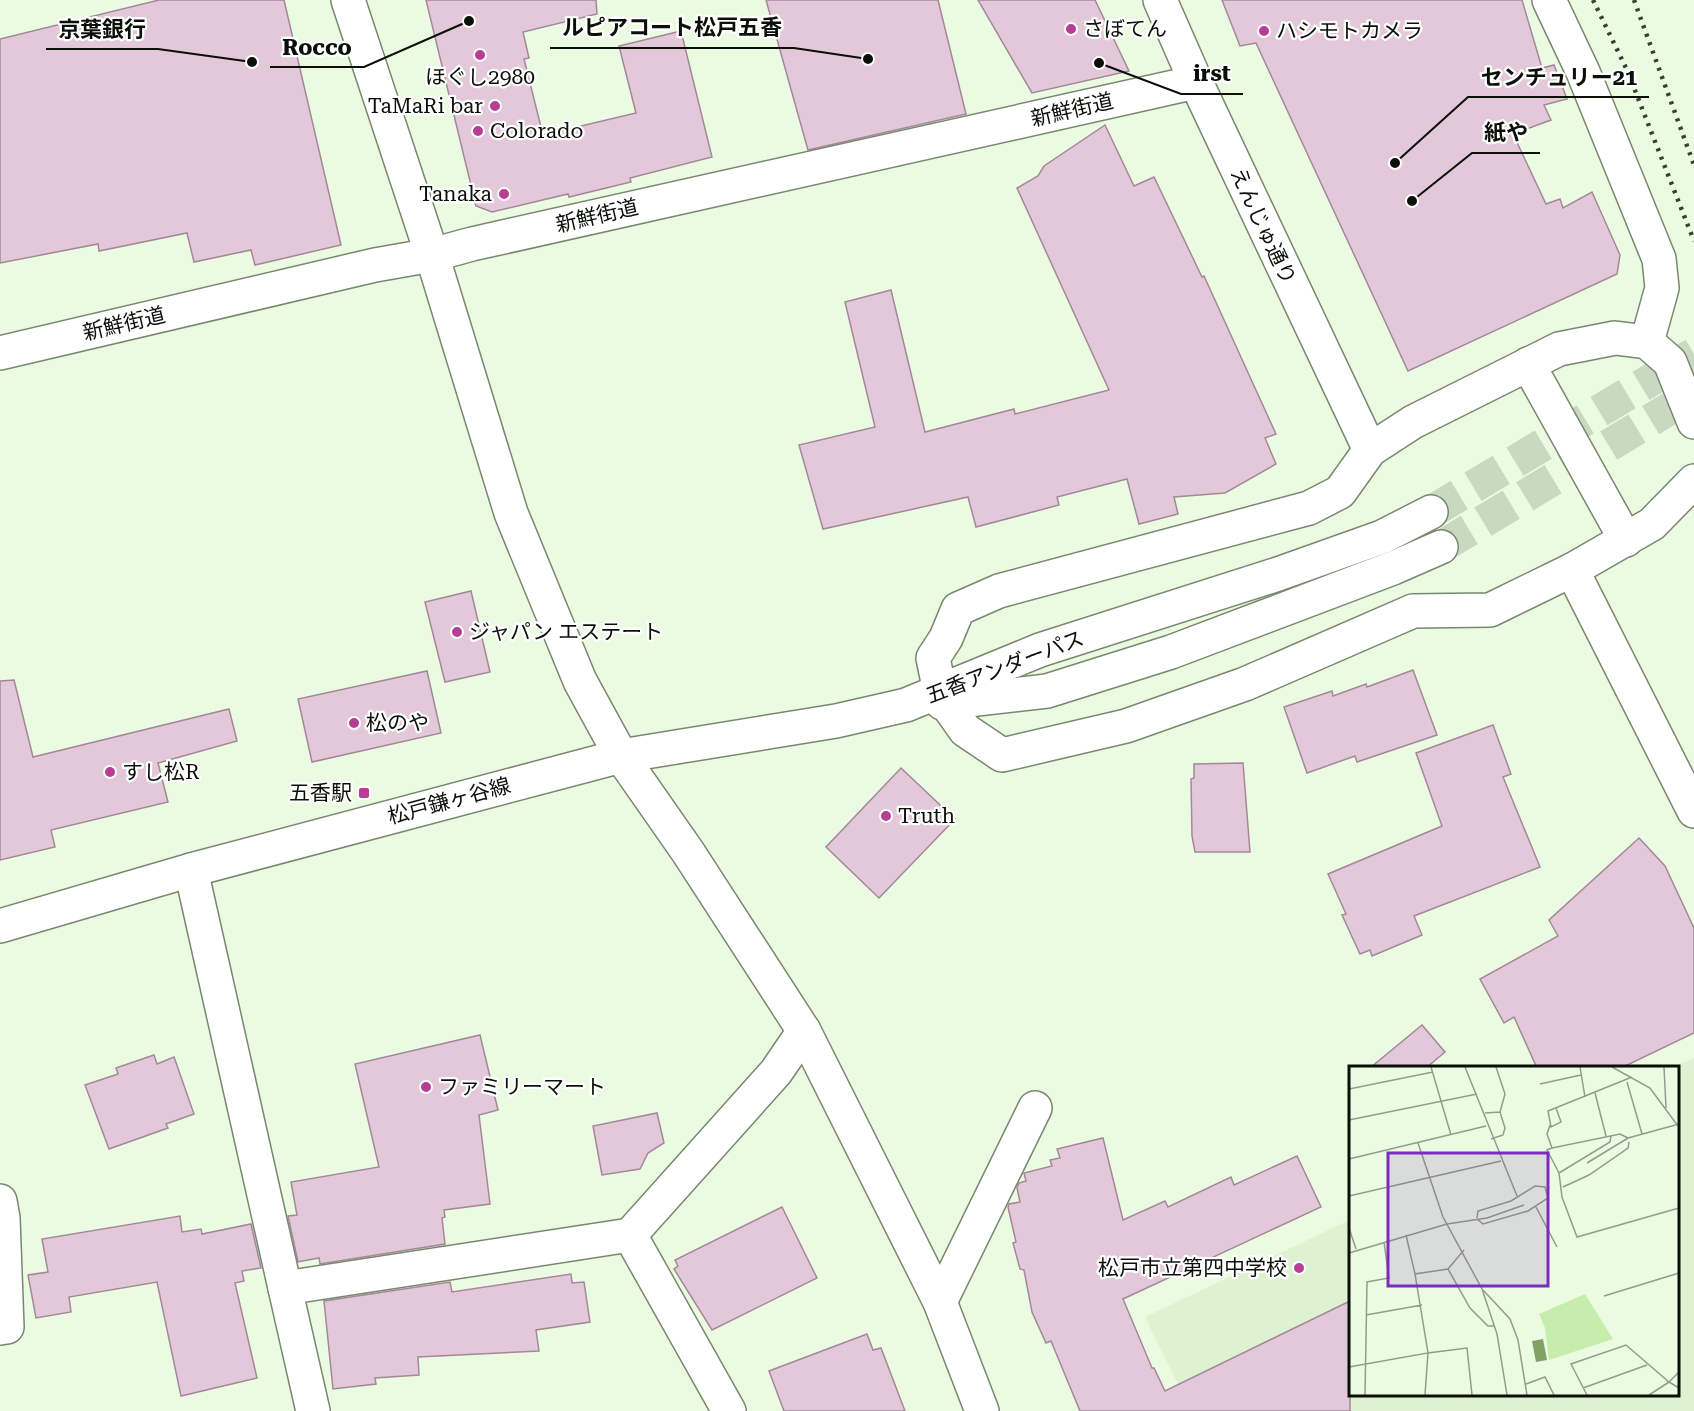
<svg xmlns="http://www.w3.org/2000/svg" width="1694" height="1411" font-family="'Roboto Serif','Noto Sans JP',serif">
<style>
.built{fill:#def1d1}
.building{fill:#e3c8d9;stroke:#a28898;stroke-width:1.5}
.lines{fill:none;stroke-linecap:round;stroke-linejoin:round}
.major-tunnel{stroke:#c9d8c0;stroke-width:33;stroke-dasharray:33 16;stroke-linecap:butt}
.minor-casing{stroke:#79876f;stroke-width:36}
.major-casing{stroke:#79876f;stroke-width:36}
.minor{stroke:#fff;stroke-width:33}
.major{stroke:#fff;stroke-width:33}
.rail{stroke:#383f33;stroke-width:4.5;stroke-dasharray:3 6;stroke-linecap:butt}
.poi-dot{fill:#b63f95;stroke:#fff;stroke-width:2}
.labels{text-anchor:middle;stroke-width:4.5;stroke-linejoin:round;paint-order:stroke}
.poi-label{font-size:21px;fill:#0a0f07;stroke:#fff;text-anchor:start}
.street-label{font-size:21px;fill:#0a0f07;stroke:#fff}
.inset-road{fill:none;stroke:#919d8a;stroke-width:1.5}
.view{fill:#7b2cbf;fill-opacity:0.15;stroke:#7b2cbf;stroke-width:3}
.inset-edge{fill:none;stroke:#0a0f07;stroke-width:3}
.leader{fill:none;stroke:#0a0f07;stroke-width:2}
.callout-dot{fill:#0a0f07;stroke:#fff;stroke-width:2}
.callout-label{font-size:22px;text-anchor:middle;font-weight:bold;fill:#0a0f07;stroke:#fff;stroke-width:4.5;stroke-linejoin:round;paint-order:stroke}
</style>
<rect width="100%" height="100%" fill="#ebfbe1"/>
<path class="built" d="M1694 1058V1411H1191L1145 1317 1350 1220V1394H1678V1068L1673 1067Z"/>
<g class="building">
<path d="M159 0H284L341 245 255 265 251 250 194 262 187 233 99 251 98 244 0 263V39Z"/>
<path d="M426 0H596L597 14 523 32 529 58 524 59 543 135 636 113 619 46 681 31 712 157 630 178 631 182 569 197 568 194 492 212 476 206Z"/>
<path d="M766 0H938L966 114 808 150Z"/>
<path d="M978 0H1095L1129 71 1032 93Z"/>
<path d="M1222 0H1522L1542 68 1554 65 1567 99 1544 105 1551 120 1513 134 1546 204 1560 199 1563 208 1592 192 1620 255 1617 274 1408 371 1256 43 1240 46Z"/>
<path d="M1105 125 1134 186 1154 177 1202 277 1204 276 1276 434 1265 438 1276 464 1225 493 1174 497 1178 514 1139 524 1127 479 1057 497 1059 505 976 527 968 497 823 529 799 445 875 427 845 302 891 290 925 432 1014 409 1015 414 1109 390 1017 188 1038 176 1044 166Z"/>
<path d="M471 591 490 672 445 682 425 602Z"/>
<path d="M1413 670 1437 735 1357 762 1355 756 1307 773 1284 707 1332 691 1333 696 1366 684 1367 687Z"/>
<path d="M427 671 441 733 312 762 298 699Z"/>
<path d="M14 680 33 757 229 709 237 741 158 763 168 802 51 830 55 847 0 860V681Z"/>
<path d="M1493 725 1511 774 1503 777 1540 867 1414 916 1422 935 1372 956 1370 950 1360 954 1342 915 1346 914 1328 874 1442 826 1416 753Z"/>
<path d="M1243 763 1250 852H1195L1192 836 1191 779 1194 778V764Z"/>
<path d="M901 768 955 819 879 898 826 847Z"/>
<path d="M1639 838 1665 866 1694 928V1033L1621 1068H1537L1514 1017 1504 1023 1480 979 1558 936 1549 920Z"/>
<path d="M1422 1025 1445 1052 1426 1068H1370Z"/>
<path d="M480 1035 498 1110 479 1115 490 1204 444 1210 445 1217 442 1218 445 1244 320 1264 319 1258 298 1262 288 1216 297 1215 291 1182 379 1167 355 1064Z"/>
<path d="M154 1055 157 1064 174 1057 194 1114 166 1124 168 1128 109 1149 85 1085 118 1074 116 1068Z"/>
<path d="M657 1113 664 1143 648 1153 640 1169 602 1175 593 1126Z"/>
<path d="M1103 1138 1123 1220 1165 1201 1168 1207 1231 1177 1234 1185 1297 1156 1321 1207 1123 1299 1152 1368H1154L1165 1391 1350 1301V1411H1080L1051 1341 1046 1343 1032 1312 1024 1270 1020 1269 1013 1243 1016 1242 1008 1207 1009 1204 1020 1202 1017 1188 1019 1183 1026 1181 1024 1173 1052 1166 1050 1160 1060 1158 1057 1149Z"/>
<path d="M782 1207 817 1278 712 1330 674 1269 678 1266 675 1260Z"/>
<path d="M180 1216 182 1232 201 1229 202 1234 251 1224 261 1268 242 1271 244 1281 235 1283 257 1378 181 1396 157 1282 69 1297 71 1312 36 1318 28 1275 48 1272 42 1239Z"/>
<path d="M571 1274 572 1283 584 1282 590 1322 536 1330 539 1351 418 1357 419 1375 375 1378 376 1384 333 1389 324 1301 450 1282 452 1292Z"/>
<path d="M867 1334 873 1350 881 1348 905 1411H784L769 1371Z"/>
</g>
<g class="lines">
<g class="major-tunnel">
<path d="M1431 512 1694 354"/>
<path d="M1441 547 1694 394"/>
</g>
<defs>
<g id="minor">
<path d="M348 0 432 255 511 513 580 681 621 756 688 852 804 1031 940 1302 982 1411"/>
<path d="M1160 0 1196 82 1370 450"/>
<path d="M1549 0 1583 72 1659 259 1662 288 1647 342"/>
<path d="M0 353 375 265 432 255 472 244 1196 82"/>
<path d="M1528 364 1626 540"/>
<path d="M1572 570 1694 811"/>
<path d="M940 692 933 658 946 638 958 609 999 591 1309 508 1340 492 1370 450 1413 422 1559 349 1615 338 1647 342 1670 362 1694 422"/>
<path d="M946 703 965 730 1002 755 1126 726 1245 684 1413 611 1490 610 1572 570 1652 524 1694 481"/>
<path d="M191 870 285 1288"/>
<path d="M0 1201 3 1218 7 1327 0 1328"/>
<path d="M630 1235 729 1411"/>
<path d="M940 1302 1035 1108"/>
<path d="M313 1411 285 1288 630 1235 776 1072 804 1031"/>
</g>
<g id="major">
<path d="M942 703 1047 691 1171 652 1393 568 1441 547"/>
<path d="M0 926 191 870 621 756 836 721 906 705 1040 650 1278 574 1382 537 1431 512"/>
</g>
</defs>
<use href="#minor" class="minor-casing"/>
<use href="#major" class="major-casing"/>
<use href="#minor" class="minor"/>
<use href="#major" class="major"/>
<g class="rail">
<path d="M1593 0 1627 70 1694 241"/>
<path d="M1634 0 1694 165"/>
</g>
</g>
<g class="poi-dot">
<circle cx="1071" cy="29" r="6"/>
<circle cx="1264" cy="31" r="6"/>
<circle cx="480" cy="55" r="6"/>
<circle cx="495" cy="106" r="6"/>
<circle cx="478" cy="131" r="6"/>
<circle cx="504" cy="194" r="6"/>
<circle cx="457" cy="632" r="6"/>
<circle cx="354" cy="723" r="6"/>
<circle cx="110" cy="772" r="6"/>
<rect x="358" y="787" width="12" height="12" rx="3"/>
<circle cx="886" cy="816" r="6"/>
<circle cx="426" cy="1087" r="6"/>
<circle cx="1299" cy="1268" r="6"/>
</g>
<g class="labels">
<g class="poi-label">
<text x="1083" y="36">さぼてん</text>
<text x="1276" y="38">ハシモトカメラ</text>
<text x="480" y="84" text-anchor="middle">ほぐし2980</text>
<text x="483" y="113" text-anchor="end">TaMaRi bar</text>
<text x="490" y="138">Colorado</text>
<text x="492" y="201" text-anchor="end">Tanaka</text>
<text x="469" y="639">ジャパン エステート</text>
<text x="366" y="730">松のや</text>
<text x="122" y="779">すし松R</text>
<text x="352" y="800" text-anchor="end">五香駅</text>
<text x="898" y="823">Truth</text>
<text x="438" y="1094">ファミリーマート</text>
<text x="1287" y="1275" text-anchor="end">松戸市立第四中学校</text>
</g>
<g class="street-label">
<text transform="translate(1072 110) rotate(-13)" y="7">新鮮街道</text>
<text transform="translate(597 216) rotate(-13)" y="7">新鮮街道</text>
<text transform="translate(1263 226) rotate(65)" y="7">えんじゅ通り</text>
<text transform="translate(124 324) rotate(-13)" y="7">新鮮街道</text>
<text transform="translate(1005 667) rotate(-21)" y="7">五香アンダーパス</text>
<text transform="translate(449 801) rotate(-15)" y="7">松戸鎌ヶ谷線</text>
</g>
</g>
<g transform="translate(1349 1066)">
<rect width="330" height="330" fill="#ebfbe1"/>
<path d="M236 228 264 273 200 294 196 262 190 248Z" fill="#c6edab"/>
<path d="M194 273 198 294 187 296 183 275Z" fill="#7fa365"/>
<path class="inset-road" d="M82 1 102 69M116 1 168 130M147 1 156 28 151 46M231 1 236 31M263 1 301 22 329 60M315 1 317 42M278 16 293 68M191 18 232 9M0 23 84 6M246 27 257 70M207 42 212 56 202 61 199 45 283 11M136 47 151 46 156 62 154 69 142 73M0 54 128 28M201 59 198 68 203 82M262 70 261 76 210 107 213 131 228 171 330 142M69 77 94 151 133 223 148 268 158 329M203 82 271 68 279 72M203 82 198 84 210 107M0 93 137 60M238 97 279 72 330 58M214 121 240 109 279 82 280 76M0 130 152 95M187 141 208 181M128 152 129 145 162 135 186 120 196 121 199 132 179 145 134 158 128 153M0 162 7 183M57 169 66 208M0 187 98 158 138 152 175 139M99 203 121 242 139 260H145M134 224 161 253 169 274 178 329M255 230 330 207M17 249 73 239M0 301 79 287 66 208 99 203 115 184M177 318 196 311 205 329M234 322 298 299M16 329 18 216 40 212 35 176M76 329 79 287 118 282 123 329M238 329 222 298 277 279 320 316 330 306M300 329 320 316 330 322"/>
<path class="view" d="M39 87H199V220H39Z"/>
<rect width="330" height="330" class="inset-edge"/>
</g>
<path class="leader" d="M868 59L794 48H550M252 62L158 49H46M469 21L364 67H270M1099 63L1181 94H1243M1395 163L1468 97H1649M1412 201L1472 153H1540"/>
<g class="callout-dot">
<circle cx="868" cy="59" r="6"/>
<circle cx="252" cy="62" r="6"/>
<circle cx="469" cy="21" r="6"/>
<circle cx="1099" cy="63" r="6"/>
<circle cx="1395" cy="163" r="6"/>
<circle cx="1412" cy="201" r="6"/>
</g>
<g class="callout-label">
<text x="672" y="35">ルピアコート松戸五香</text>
<text x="102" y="37">京葉銀行</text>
<text x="317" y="55">Rocco</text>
<text x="1212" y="81">irst</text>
<text x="1559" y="85">センチュリー21</text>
<text x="1506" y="140">紙や</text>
</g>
</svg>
